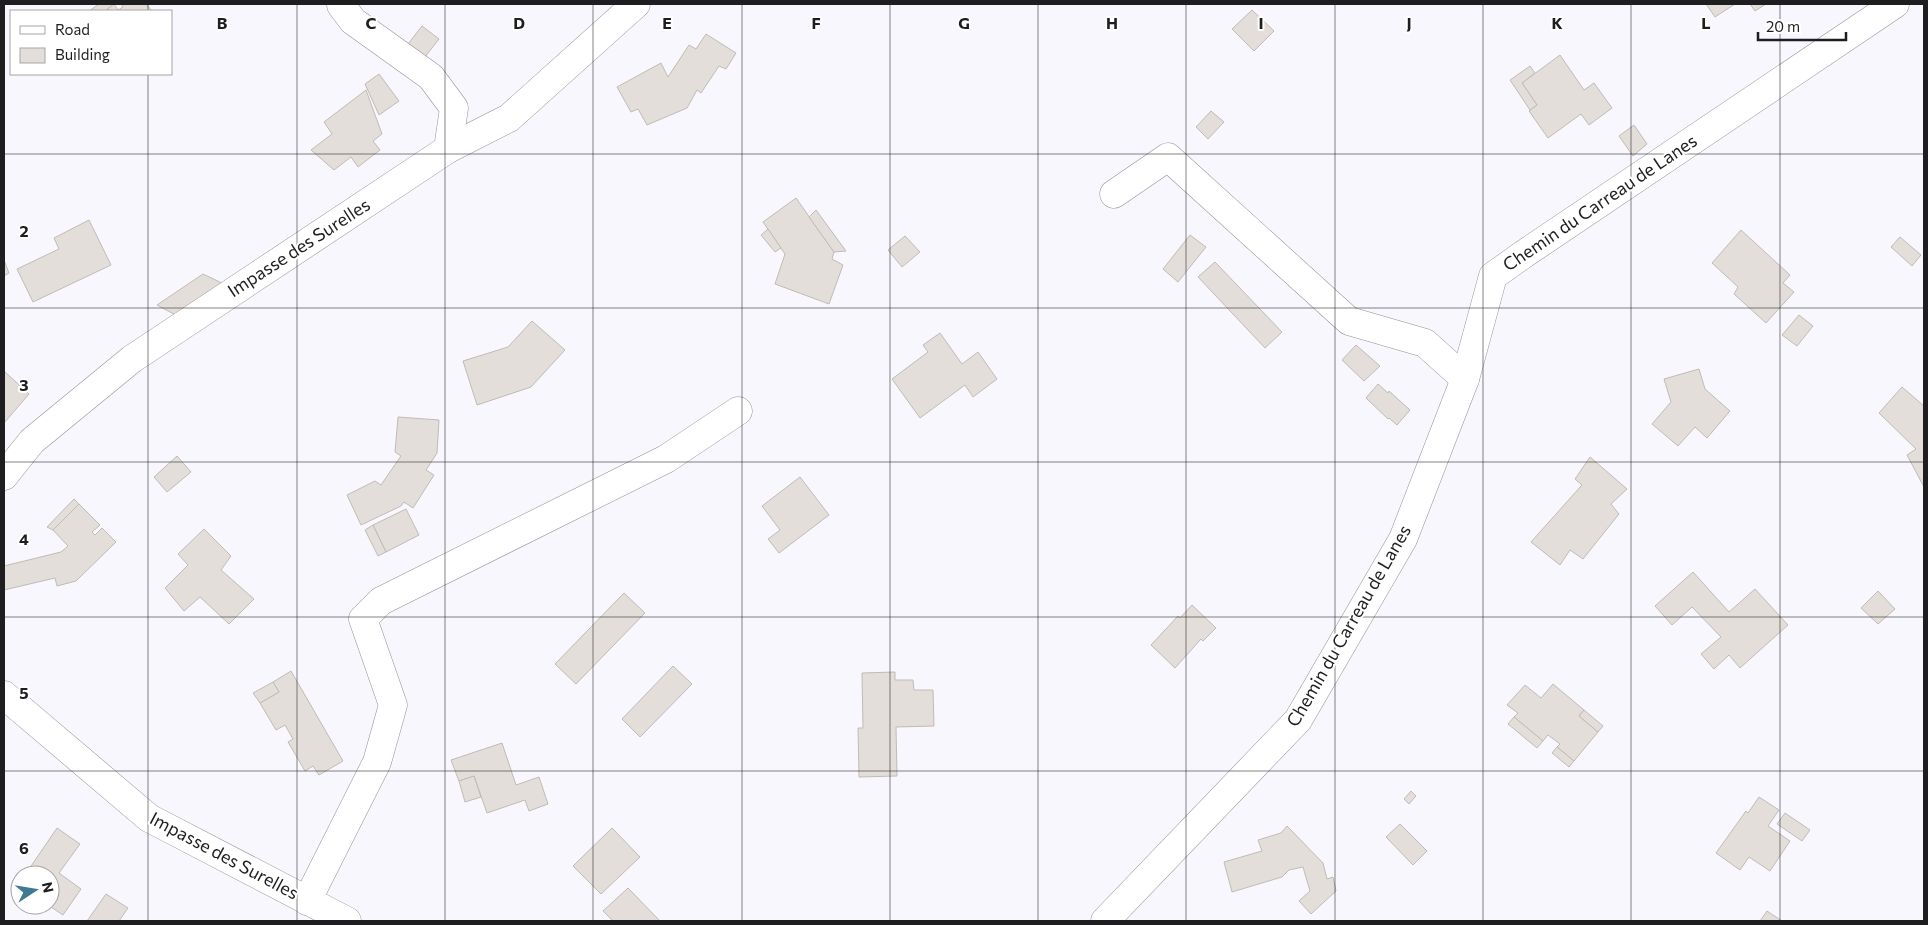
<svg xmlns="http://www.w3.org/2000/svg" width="1928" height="925" font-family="Commissioner,sans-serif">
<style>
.building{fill:#e4deda;stroke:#c1bbb7}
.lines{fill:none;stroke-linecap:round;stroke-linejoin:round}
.minor-casing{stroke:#939298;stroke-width:29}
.minor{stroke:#fff;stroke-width:28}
.grid{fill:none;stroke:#1e1e20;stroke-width:1;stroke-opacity:0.55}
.labels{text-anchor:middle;stroke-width:4;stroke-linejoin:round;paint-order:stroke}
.street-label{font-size:18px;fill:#1e1e20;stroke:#fff}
.grid-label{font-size:16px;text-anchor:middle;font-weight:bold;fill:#1e1e20;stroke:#fff;stroke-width:4;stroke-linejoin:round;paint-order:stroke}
</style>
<rect width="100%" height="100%" fill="#f7f7fd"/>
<g class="building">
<path d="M99 4H114L105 11H89Z"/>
<path d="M114 4 118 10 123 7 121 4H146L152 11H105Z"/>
<path d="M1706 4H1735L1715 17Z"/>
<path d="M1750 4H1766L1755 11Z"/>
<path d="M1252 10 1274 31 1254 51 1232 29Z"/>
<path d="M422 26 439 39 425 57 408 44Z"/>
<path d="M706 34 736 53 726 69 719 66 701 93 697 90 687 108 647 125 638 109 631 112 617 87 661 63 668 77 689 45 696 49Z"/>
<path d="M1560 55 1584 90 1594 83 1612 108 1589 125 1581 114 1548 138 1529 111 1537 105 1522 83Z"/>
<path d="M1530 66 1535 73 1522 83 1537 105 1530 110 1510 80Z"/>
<path d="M379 74 399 101 379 115 365 84Z"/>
<path d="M366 90 382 134 373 141 380 150 358 167 351 157 334 170 311 150 332 134 324 122Z"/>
<path d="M1211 111 1224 122 1208 139 1196 127Z"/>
<path d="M1634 125 1647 144 1633 156 1619 136Z"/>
<path d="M796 198 834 252 832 259 843 265 829 304 775 284 785 254 763 222Z"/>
<path d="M816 210 846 251 834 252 809 217Z"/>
<path d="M89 220 111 265 33 302 17 269 59 249 54 238Z"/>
<path d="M768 229 781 248 775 252 761 235Z"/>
<path d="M1741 230 1790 275 1783 283 1794 292 1766 323 1734 294 1738 287 1712 263Z"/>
<path d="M1190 235 1206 247 1178 282 1163 269Z"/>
<path d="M905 236 920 252 902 267 888 250Z"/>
<path d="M1900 237 1921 255 1912 266 1891 247Z"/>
<path d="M4 260 9 273 4 276Z"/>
<path d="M1215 262 1282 332 1265 348 1198 277Z"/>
<path d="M203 274 230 287 183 319 157 305Z"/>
<path d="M1799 315 1813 326 1797 346 1782 335Z"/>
<path d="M532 321 565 350 531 387 477 405 463 361 508 347Z"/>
<path d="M940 333 962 364 978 352 997 379 973 397 965 385 920 418 892 379 928 352 923 345Z"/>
<path d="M1356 345 1380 366 1364 381 1342 360Z"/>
<path d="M1699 369 1705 389 1730 411 1707 438 1695 427 1678 446 1652 424 1671 402 1664 379Z"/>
<path d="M4 371 29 394 4 423Z"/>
<path d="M1378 384 1388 393 1389 391 1410 410 1397 425 1389 418 1388 419 1366 398Z"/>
<path d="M1902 387 1924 406V487L1907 455 1916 449 1879 413Z"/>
<path d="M398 417 439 420 437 453 426 470 434 475 413 508 404 502 401 506 361 525 347 495 375 481 381 485 401 456 395 452Z"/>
<path d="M177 456 191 472 167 492 154 477Z"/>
<path d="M1590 457 1627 489 1611 504 1619 514 1583 559 1570 550 1560 565 1531 542 1582 485 1575 479Z"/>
<path d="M800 477 829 515 779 553 768 539 780 530 762 506Z"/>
<path d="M74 499 79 504 53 530 47 527Z"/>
<path d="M79 504 100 525 92 532 95 535 102 528 116 542 76 581 57 586 55 578 4 590V566L61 552 68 546 53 530Z"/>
<path d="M406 509 419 535 386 552 373 525Z"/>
<path d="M373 525 386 552 378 556 365 530Z"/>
<path d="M204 529 231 556 221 570 254 599 229 624 200 597 184 611 165 588 188 565 178 554Z"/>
<path d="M1693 572 1729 612 1755 589 1788 625 1740 668 1729 655 1714 669 1701 654 1721 637 1692 607 1672 625 1655 606Z"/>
<path d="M1878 591 1895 609 1878 624 1861 608Z"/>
<path d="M624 593 645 613 576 684 555 664Z"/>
<path d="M1192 605 1216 628 1203 641 1201 639 1175 668 1151 645 1178 616 1180 618Z"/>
<path d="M673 666 692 684 640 737 622 719Z"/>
<path d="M291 671 343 761 319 775 313 766 305 771 288 742 293 739 285 725 276 730 260 703 279 692 273 682Z"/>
<path d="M895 672V680H913L914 690H933L934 726 896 727 897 776 859 777 858 728H863L862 673Z"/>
<path d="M273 682 279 692 260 703 253 693Z"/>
<path d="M1553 684 1584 710 1579 716 1598 732 1574 761 1557 747 1560 744 1548 735 1543 741 1514 717 1518 713 1507 705 1525 685 1541 698Z"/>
<path d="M1584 710 1603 726 1598 732 1579 716Z"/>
<path d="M1514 717 1543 741 1537 748 1508 724Z"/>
<path d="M502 743 516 785 539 777 548 804 529 811 525 800 487 813 474 776 459 781 451 760Z"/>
<path d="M1557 747 1574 761 1569 767 1552 753Z"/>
<path d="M474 776 481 797 465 802 459 781Z"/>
<path d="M1411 791 1416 796 1409 804 1404 799Z"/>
<path d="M1759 797 1779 810 1768 826 1790 841 1770 871 1749 857 1740 870 1716 853 1746 811 1748 813Z"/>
<path d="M1785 813 1810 830 1802 841 1777 824Z"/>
<path d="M1400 824 1427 851 1413 865 1386 837Z"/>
<path d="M1287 826 1323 863 1327 879 1333 877 1336 891 1311 914 1299 901 1310 891 1303 867 1289 870 1282 877 1232 892 1224 862 1262 851 1258 840 1281 833Z"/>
<path d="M57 828 80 844 59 873 81 889 63 915 48 905H50V875H25Z"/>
<path d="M612 828 640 857 601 894 573 866Z"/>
<path d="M628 888 660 921H613L603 911Z"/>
<path d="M106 894 128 908 119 921H87Z"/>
<path d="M1767 911 1782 921H1760Z"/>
</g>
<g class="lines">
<defs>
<g id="minor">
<path d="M448 149 509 118 636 4"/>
<path d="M1114 194 1168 157 1349 321 1425 343 1465 379"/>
<path d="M4 476 32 441 132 359 448 149 454 108 431 77 353 21 341 5"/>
<path d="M4 695 149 818 347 921"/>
<path d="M307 901 377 762 393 705 363 619 381 601 666 459 738 411"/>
<path d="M1105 921 1298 720 1403 539 1465 379 1493 276 1524 254 1895 4"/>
</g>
</defs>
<use href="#minor" class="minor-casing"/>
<use href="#minor" class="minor"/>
</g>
<path class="grid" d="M148 4V11M297 4V921M445 4V921M593 4V921M742 4V921M890 4V921M1038 4V921M1186 4V921M1335 4V921M1483 4V921M1631 4V921M1780 4V921M148 74V921M4 154H1924M4 308H1924M4 462H1924M4 617H1924M4 771H1924"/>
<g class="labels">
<g class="street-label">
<text transform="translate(1600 203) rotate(-34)" y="6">Chemin du Carreau de Lanes</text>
<text transform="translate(299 248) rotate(-33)" y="6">Impasse des Surelles</text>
<text transform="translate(1349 626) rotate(-60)" y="6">Chemin du Carreau de Lanes</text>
<text transform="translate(224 856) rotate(28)" y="6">Impasse des Surelles</text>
</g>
</g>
<g class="grid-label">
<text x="222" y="29">B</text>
<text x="371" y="29">C</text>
<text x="519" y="29">D</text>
<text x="667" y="29">E</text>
<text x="816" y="29">F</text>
<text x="964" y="29">G</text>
<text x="1112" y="29">H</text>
<text x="1261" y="29">I</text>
<text x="1409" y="29">J</text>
<text x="1557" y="29">K</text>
<text x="1706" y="29">L</text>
<text x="24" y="237">2</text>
<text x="24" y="391">3</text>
<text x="24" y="545">4</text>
<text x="24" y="699">5</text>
<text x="24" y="854">6</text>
</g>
<rect width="1928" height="925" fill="none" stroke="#1e1e20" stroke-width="10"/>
<rect x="10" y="10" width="162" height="65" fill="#ffffff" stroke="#a5a5a6"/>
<rect x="20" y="26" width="25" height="8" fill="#ffffff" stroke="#a5a5a6"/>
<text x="55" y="35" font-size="15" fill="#1e1e20">Road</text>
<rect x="20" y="48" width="25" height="15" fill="#e4deda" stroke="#a5a5a6"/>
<text x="55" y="60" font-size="15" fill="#1e1e20">Building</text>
<g transform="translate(35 890) rotate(78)"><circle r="24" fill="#ffffff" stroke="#a5a5a6"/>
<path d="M0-4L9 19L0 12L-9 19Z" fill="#3e7b92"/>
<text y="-8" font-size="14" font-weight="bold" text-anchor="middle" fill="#1e1e20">N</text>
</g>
<path d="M1758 32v8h88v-8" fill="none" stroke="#1e1e20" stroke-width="2.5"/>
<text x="1766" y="32" font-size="15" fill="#1e1e20" stroke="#ffffff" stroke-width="4" paint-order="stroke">20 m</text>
</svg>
